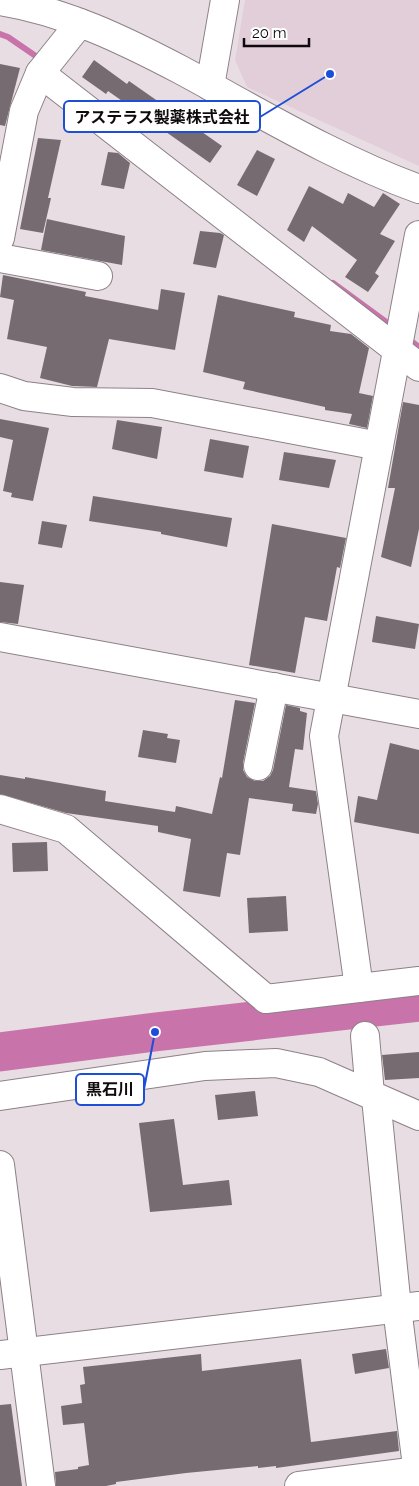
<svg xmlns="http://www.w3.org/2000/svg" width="419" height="1486" font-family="Raleway,'Noto Sans JP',sans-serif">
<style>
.built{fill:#e1ced9}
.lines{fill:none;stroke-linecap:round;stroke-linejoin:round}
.stream{stroke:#c874ab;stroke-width:6}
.river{stroke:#c874ab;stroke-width:39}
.building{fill:#756b71}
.minor-casing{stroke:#8c8187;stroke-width:30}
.minor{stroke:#fff;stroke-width:28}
.leader{fill:none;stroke:#1d4ed8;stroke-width:2}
.callout-dot{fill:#1d4ed8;stroke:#fff;stroke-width:2}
.callout{fill:#fff;stroke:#1d4ed8;stroke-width:2}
.callout-label{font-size:16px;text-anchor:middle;font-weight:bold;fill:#0f0b0d}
</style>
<rect width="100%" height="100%" fill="#e9dde4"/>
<path class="built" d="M245 0H419V166L247 87 235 60Z"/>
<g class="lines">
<g class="stream">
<path d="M0 34 8 37 43 61"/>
<path d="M333 283 393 327"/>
<path d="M407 338 419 347"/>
</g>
<path class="river" d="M0 1052 155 1032 419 1002"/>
</g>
<g class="building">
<path d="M94 60 127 84 129 81 222 146 210 163 108 91 106 94 82 77Z"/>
<path d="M0 64 20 68 5 126 0 125Z"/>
<path d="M38 138 61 140 48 198H51L43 233 20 229Z"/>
<path d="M257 150 275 159 257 196 237 185Z"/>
<path d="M108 152 118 153 130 163 124 189 101 185Z"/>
<path d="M309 186 343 204 348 193 374 207 383 193 400 204 380 234 395 241 375 273 379 276 368 292 345 277 357 260 312 226 304 242 287 230Z"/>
<path d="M47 219 125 236 122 265 41 250Z"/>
<path d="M200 231 220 233 224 235 216 268 193 264Z"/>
<path d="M3 275 86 292 85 296 158 310 161 289 185 293 175 350 109 339 97 387 72 386 40 378 47 347 7 339 14 300 0 297Z"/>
<path d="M218 295 295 312 294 317 331 325 330 331 351 334 369 348 359 393 373 396 367 428 349 424 352 414 325 410V407L243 389 245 382 203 372Z"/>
<path d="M403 402 419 405V529L411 567 381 557 395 488H388Z"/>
<path d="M0 419 49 428 33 501 11 497 12 493 3 491 13 440 0 437Z"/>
<path d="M117 420 162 427 157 459 112 449Z"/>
<path d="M210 439 249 446 243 478 204 471Z"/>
<path d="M284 452 336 460 329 488 279 480Z"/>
<path d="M93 496 232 518 227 547 161 534V532L89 521Z"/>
<path d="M42 521 67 525 62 548 38 544Z"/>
<path d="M272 524 346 538 340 568 337 567 327 621 305 617 295 673 249 665Z"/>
<path d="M0 582 24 585 18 624 0 622Z"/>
<path d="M376 616 419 624 415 649 372 642Z"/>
<path d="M235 700 255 703 243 763V770L247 777 255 781H263L270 776 273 770 286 705 300 708V711L307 713 303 750 295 749 289 787 316 791 318 804 316 814 292 811 293 804 249 798 240 855 227 853 220 897 183 891 191 839 158 832V826L66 813 0 794V775L25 779V777L106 791 105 801 175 812 176 806 212 814 220 777 222 778Z"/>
<path d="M143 730 168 734 167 738 180 740 176 763 138 757Z"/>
<path d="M390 743 419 750V834L354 822 358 796 377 800Z"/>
<path d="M47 842 48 871 13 872 12 843Z"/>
<path d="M286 896 288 931 249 933 247 898Z"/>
<path d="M419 1052V1078L385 1080 382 1055Z"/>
<path d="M255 1091 258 1116 218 1120 215 1095Z"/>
<path d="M174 1119 183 1185 229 1180 232 1205 150 1212 139 1123Z"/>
<path d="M386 1349 389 1368 355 1374 352 1354Z"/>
<path d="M201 1354 202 1371 301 1359 311 1442 397 1431 399 1451 276 1468V1466L258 1468V1466L186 1473 116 1482V1484L106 1486H56L55 1472 78 1469V1467L89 1465 84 1423 63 1425 61 1406 82 1403 80 1385 85 1384 83 1367Z"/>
<path d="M11 1404 22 1486H0V1405Z"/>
</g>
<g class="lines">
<defs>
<g id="minor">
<path d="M0 1C64 11 124 40 181 70 259 112 336 159 419 189"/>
<path d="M40 73 419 367"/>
<path d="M210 86 225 0"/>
<path d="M0 238 24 111 40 73 80 23"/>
<path d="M0 258 98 276"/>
<path d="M0 388 24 396 73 402 152 403 379 446"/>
<path d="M0 637 419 714"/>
<path d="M258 766 274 687"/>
<path d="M0 809 66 829 266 999 419 981"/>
<path d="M359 988 324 736 419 235"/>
<path d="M365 1036 370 1094"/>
<path d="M0 1096 205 1066 276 1063 319 1072 419 1116"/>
<path d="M376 1098 397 1308 419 1482"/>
<path d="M0 1165 41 1486"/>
<path d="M0 1355 419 1306"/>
<path d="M299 1486 418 1471"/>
</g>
</defs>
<use href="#minor" class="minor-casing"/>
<use href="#minor" class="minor"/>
</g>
<path class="leader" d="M330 74L260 117M155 1032L144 1089"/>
<g class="callout-dot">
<circle cx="330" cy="74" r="5"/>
<circle cx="155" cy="1032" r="5"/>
</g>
<g class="callout">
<rect x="64" y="101" width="196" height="31" rx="5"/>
<rect x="76" y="1074" width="68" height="31" rx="5"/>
</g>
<g class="callout-label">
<text x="162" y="123">アステラス製薬株式会社</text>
<text x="110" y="1095">黒石川</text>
</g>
<path d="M244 38v8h65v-8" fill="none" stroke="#0f0b0d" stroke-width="2.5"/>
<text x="252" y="38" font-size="15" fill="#0f0b0d" stroke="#ffffff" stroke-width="4" paint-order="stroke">20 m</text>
</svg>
